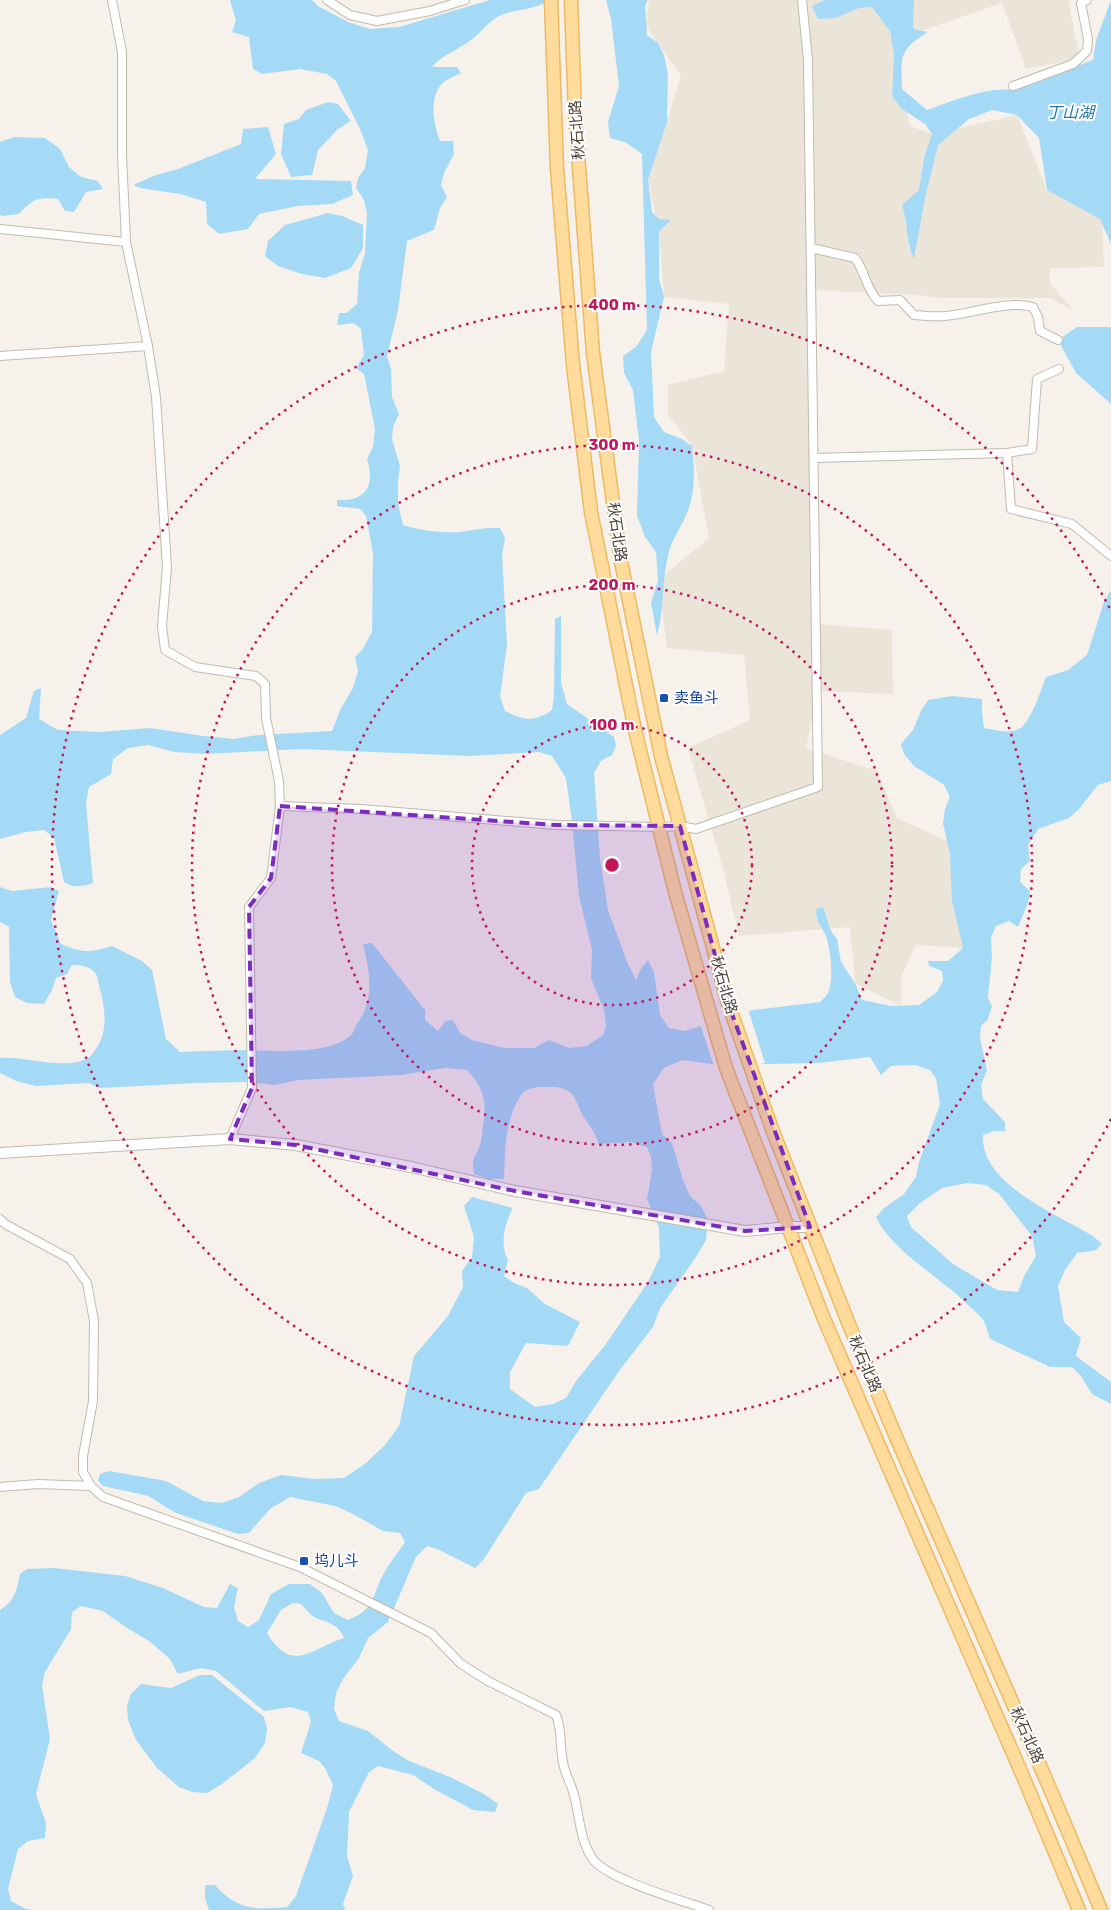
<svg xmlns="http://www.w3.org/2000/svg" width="1111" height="1910" font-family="Rubik,'Noto Sans SC',sans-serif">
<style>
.residential{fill:#ebe4d9}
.water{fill:#a5daf6;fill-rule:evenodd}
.pier{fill:#f6f2eb}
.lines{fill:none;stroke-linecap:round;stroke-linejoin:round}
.minor-casing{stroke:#c3baad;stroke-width:10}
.tertiary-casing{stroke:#c3baad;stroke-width:12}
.primary-casing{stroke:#ecba64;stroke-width:15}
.minor{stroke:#fff;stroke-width:8}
.tertiary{stroke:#fff;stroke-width:10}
.primary{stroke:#ffdc9c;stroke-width:12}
.marked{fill:#7b2cbf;fill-opacity:0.2;stroke:#7b2cbf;stroke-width:4;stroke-dasharray:10 6;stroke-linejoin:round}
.ring{fill:none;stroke:#c2185b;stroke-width:2.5;stroke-dasharray:2.5 5}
.transit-dot{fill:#1a4fb4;stroke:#fff;stroke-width:2}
.labels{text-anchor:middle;stroke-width:4;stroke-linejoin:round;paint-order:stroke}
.street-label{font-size:15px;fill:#4c4338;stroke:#fff}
.transit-label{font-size:15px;fill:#164399;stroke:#fff;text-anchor:start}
.water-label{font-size:16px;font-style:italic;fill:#2578a7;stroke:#fff}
.centre{fill:#c2185b;stroke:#fff;stroke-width:2.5}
.ring-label{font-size:15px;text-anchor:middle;font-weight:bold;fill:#c2185b;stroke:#fff;stroke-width:4;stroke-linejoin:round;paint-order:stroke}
</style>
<rect width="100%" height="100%" fill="#f6f2eb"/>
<path class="residential" d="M649 0H1068L1080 58 1026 69 1002 3 921 31 894 56 910 126 932 134 1017 115 1047 190 1102 219 1104 267 1050 268V283L1074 311 1050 298H940L916 295 812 290 817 624 892 630 893 694 818 691 806 748 877 771 897 818 947 841 963 948 916 945 901 977V1006L855 983 850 927 739 936 723 869 688 748 750 720 744 655 667 648 658 580 709 538 692 446 668 414V385L724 371 729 304 664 297 659 231 648 180 681 76 646 26Z"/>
<g class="water">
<path d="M230 0H312L318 6 348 22 370 29 399 27 490 0H549C532 11 522 8 504 14 490 18 482 32 471 40 458 50 442 55 432 67H457L461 73C455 76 444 80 440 86 429 101 434 125 440 141H453L454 154 444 173 441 185 447 197 440 208 434 230 407 241 398 310 387 356 391 369 392 397 399 414 393 427 392 439 400 466 398 481V504L403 525C422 531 441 533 461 532 474 530 486 527 500 528L505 538 502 555 507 645 500 696 505 711C524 720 533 723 552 710L554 696 555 619 561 616V682L567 704 614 737 616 746 612 755 601 761 594 773 600 858 608 910 627 962 636 980 640 970 648 960 654 972 660 1015 669 1028 685 1031 753 1010 820 1002C823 1000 826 996 828 993 834 981 831 947 825 934 820 922 817 926 816 909L823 907 831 931 837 939 841 962 855 983 862 1000 891 1006 919 1005 937 992 943 980 942 971 929 966 928 961H948L963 948 952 901 950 856 943 823 945 809 950 797 944 785 914 766 904 754 901 744 913 730 921 711 928 700 952 696 982 699V712L984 728C995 730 1008 734 1019 729 1030 724 1041 690 1046 677L1068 670 1087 655 1104 602 1111 590V781L1098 785 1079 809 1069 818 1038 829 1028 845 1030 861 1021 869 1020 882 1030 891 1028 903 1018 927 1009 921 996 926 991 938 992 956 988 997 992 1007 988 1019 981 1026 980 1038 987 1070 981 1085 983 1099 1005 1122V1131H994L983 1135C980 1184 1058 1215 1093 1236L1102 1244 1096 1250 1077 1253 1065 1270 1058 1286 1064 1322 1081 1338 1076 1356 1111 1382V1404L1092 1394 1081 1376 1072 1367H1050L990 1339C988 1334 987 1328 985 1324 982 1316 973 1310 967 1304 940 1277 892 1251 876 1217L884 1208 904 1194 916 1177 919 1162 940 1104 936 1078 930 1070 915 1065 891 1066 881 1075 870 1057 819 1063 767 1064H711L682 1060 664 1068 653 1084 662 1134 672 1143 683 1180 690 1196 701 1206 708 1220 706 1240 696 1257 660 1308 653 1327 619 1371 539 1489 526 1493 484 1559 475 1568 437 1549 427 1546 416 1557 388 1622 368 1638 359 1658 343 1679 336 1693 334 1709 339 1721 368 1731 393 1751 409 1761 450 1777 484 1794 498 1804 495 1812 473 1810 434 1789 413 1775 378 1766 369 1772 349 1812 347 1856 353 1876 343 1904 345 1910H209L205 1898V1885H215C237 1910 255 1910 287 1907L296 1896 327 1808 333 1785 325 1768 319 1761 301 1753 311 1722 308 1712 290 1707 264 1711 216 1671 201 1668 178 1674 170 1659 149 1641 127 1628 103 1611 81 1606 72 1612 71 1629 45 1672 42 1685 50 1739 36 1794 46 1823 45 1838 28 1841 18 1849 8 1889 11 1901 26 1909 34 1910H0V1610C14 1602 17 1590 20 1574L27 1569 54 1568 125 1576 163 1588 204 1607 217 1608 230 1584 238 1588 234 1607 238 1621 248 1627 259 1620 271 1594 289 1584H310L322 1593 334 1613 348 1620C375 1610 371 1597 383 1575 388 1564 398 1553 405 1542L400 1533 383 1531 351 1513 335 1506 290 1497 270 1509 249 1533 238 1534 176 1513 148 1496 103 1486 98 1481 100 1474 109 1471 166 1481 203 1501 222 1503 239 1497 259 1483 281 1475 315 1479 344 1478 366 1463 385 1445 399 1426 414 1356 448 1316 463 1287 462 1271 472 1257 474 1237 464 1206 472 1197 513 1208C505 1223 499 1244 508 1260L504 1276 514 1283 527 1288 545 1304 580 1322 568 1346 526 1343 510 1372V1389L535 1407 553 1404 566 1398 576 1381 606 1344 648 1282 660 1257 659 1228 647 1199 652 1170 651 1157 647 1147 631 1142 599 1144C595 1132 588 1124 582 1114 578 1106 576 1096 568 1091 562 1086 550 1087 542 1087 535 1087 526 1088 522 1094 505 1118 505 1151 504 1179H489L474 1174C471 1158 475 1159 480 1145 482 1139 482 1132 483 1126 487 1101 484 1088 467 1070L446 1068 401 1075 299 1080 274 1085 247 1082 196 1083 100 1088 89 1083 36 1086 16 1081 0 1073V1058C26 1056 65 1071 88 1058 91 1056 94 1052 96 1049 109 1031 105 1006 99 986 98 982 98 977 96 974 91 966 81 965 72 965L67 974 56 978 52 990 44 1004 27 1003 15 997 10 982 9 927 0 922V887L12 891 51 887 59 891 51 920 61 944C82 953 89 953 112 946L142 961 152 970 166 1039 180 1052C203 1051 226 1050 249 1050 275 1051 333 1055 352 1034 354 1032 355 1027 357 1024 375 999 370 973 363 944L372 943 425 1010V1020L438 1031 445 1021 453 1020 460 1033 472 1040 504 1048H534L549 1040 569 1048 587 1046 603 1035 606 1026 604 1010 591 978 592 950 579 896 572 822 566 778 552 756 539 752 470 756 301 749 206 754 174 752 148 745 128 748 113 759 111 774 89 787 86 803 93 883C81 887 74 888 64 882L54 838 44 830 26 832 0 839V735L26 718 34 691 41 688 39 719 58 730 100 732 150 728 203 736 234 739 258 735 332 731 340 710 353 688 358 671 355 657 362 650 372 632 373 553 366 516 360 509 337 506V500C365 502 376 486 367 459L373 447 375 429 364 374 356 368 364 355 361 329 354 323 337 325 339 313H346L357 304 359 273 365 253 367 214 364 200 356 188 358 178 365 168 368 150 360 129 336 81 327 74 300 69 262 74 253 69 249 37 232 32 236 21ZM967 1183 986 1185 999 1194 1032 1236 1036 1256 1024 1276 1018 1292 997 1290 953 1264 911 1227 907 1216 920 1203 942 1188ZM293 1603 301 1604C306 1609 310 1615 316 1618 328 1623 339 1624 344 1638 312 1648 292 1675 267 1633L281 1610Z"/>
<path d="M606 0H648L645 6 647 35 658 43 664 55 668 75 667 122 648 180 652 212 659 219 671 220 659 231V279L664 297 651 352 654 417 664 432 682 439 692 446C694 467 696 487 689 507 685 522 672 538 669 552 661 580 665 608 657 635L651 603 658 580 656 552 645 537 637 516 639 441 633 390 624 373 623 356 636 347 647 330 642 154 625 142 610 138 608 122 619 86 611 19Z"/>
<path d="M825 0H914L913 29 928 32C899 50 901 55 902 89L927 110C954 101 984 87 1013 90L1093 60 1096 40 1111 0V244L1100 219 1047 190 1039 138 1017 115 992 110 969 119 938 145 925 198 914 259C906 242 908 222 902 205L919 190 924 158 932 134 925 124 902 109 892 96 894 55 890 31 872 7 859 8 835 18 818 19 812 6Z"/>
<path d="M328 102 338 104 351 121 338 129 318 150 312 175 291 177 281 154 284 124 299 119 306 110Z"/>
<path d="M268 127 276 154 255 179 351 181 353 195 332 204 298 206 259 214 248 229 219 234 207 224 206 202 180 194 140 188 133 185 156 175 178 169 241 144 243 129Z"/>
<path d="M14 137 45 138 60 149 69 167 81 177 98 181 103 189 86 192 74 212 65 211 58 199C37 197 33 199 19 214L2 216 0 215V142Z"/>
<path d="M328 213 342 216 363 225V248L351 268 325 278 302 274 278 266 265 256 268 241 285 225Z"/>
<path d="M1077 327H1111V404L1076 373 1058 340Z"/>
<path d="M200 1675H212L264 1717 267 1729 265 1743 255 1758 222 1784 207 1793 192 1792 179 1787 157 1768 136 1740 128 1720 127 1705 131 1694 141 1684 171 1688Z"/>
</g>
<path class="pier" d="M748 1009 765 1063 740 1067 714 1066 700 1024Z"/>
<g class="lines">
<defs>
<g id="minor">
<path d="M112 0 122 52V155L126 242 148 346 156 397 167 567 162 626 165 650 195 667 256 676 265 684 266 718 279 781 280 806 271 878 249 907 252 1088 230 1139"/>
<path d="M327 0 350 15 377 21 430 11 465 0"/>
<path d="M1013 86 1073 64 1087 51 1088 39 1081 3 1087 0"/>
<path d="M0 229 126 242"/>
<path d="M811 248 855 258C865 271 866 289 878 301L900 300 914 315C924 316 935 317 945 316 972 314 1006 300 1033 307L1038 317 1040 331 1058 340"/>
<path d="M0 356 148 346"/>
<path d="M1007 453 1032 449 1037 379 1059 369"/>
<path d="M814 458 1007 453 1011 509 1072 524 1111 556"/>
<path d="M280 806 361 809 556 825 659 827 680 826 696 829 818 787 808 60 802 0"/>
<path d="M0 1219 5 1224 70 1259 87 1283 94 1321 93 1401 83 1456V1472L91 1486 103 1497 300 1567 431 1633 461 1664 488 1681 556 1715C563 1732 559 1748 564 1767 567 1778 573 1788 575 1799 580 1820 580 1839 592 1858 605 1879 684 1901 709 1910"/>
<path d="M0 1487 38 1484 91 1486"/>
</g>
<path id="tertiary" d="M0 1153 230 1139 296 1145 411 1167 515 1191 745 1231 788 1227H810"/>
<g id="primary">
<path d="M551 0 557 169 573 365 591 512 635 730 675 892 726 1068 824 1319 1022 1774 1079 1910"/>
<path d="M571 0 575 114 593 353 621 562 661 756 728 1003 772 1129 848 1322 896 1437 1048 1784 1101 1910"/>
</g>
</defs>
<use href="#minor" class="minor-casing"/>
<use href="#tertiary" class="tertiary-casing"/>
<use href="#primary" class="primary-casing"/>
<use href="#minor" class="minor"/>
<use href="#tertiary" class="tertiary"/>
<use href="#primary" class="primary"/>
</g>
<path class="marked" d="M280 806 556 825 680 826 728 1003 810 1227 745 1231 515 1191 296 1145 230 1139 252 1088 249 907 271 878Z"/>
<g class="ring">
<circle cx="612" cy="865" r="140"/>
<circle cx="612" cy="865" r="280"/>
<circle cx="612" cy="865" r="420"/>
<path d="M1111 1119A560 560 0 1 1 1111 611"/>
</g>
<g class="transit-dot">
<rect x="659" y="693" width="10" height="10" rx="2.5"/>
<rect x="299" y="1556" width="10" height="10" rx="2.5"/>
</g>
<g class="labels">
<g class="street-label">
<text transform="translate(577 130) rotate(-94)" y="5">秋石北路</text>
<text transform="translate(617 532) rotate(82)" y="5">秋石北路</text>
<text transform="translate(724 985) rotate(74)" y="5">秋石北路</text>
<text transform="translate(865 1364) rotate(67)" y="5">秋石北路</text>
<text transform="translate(1027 1735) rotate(66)" y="5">秋石北路</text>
</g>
<g class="transit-label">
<text x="674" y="703">卖鱼斗</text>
<text x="314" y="1566">坞儿斗</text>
</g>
<g class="water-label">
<text x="1070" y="118">丁山湖</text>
</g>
</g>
<circle cx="612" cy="865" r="8" class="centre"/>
<g class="ring-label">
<text x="612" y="310">400 m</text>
<text x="612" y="450">300 m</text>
<text x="612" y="590">200 m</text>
<text x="612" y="730">100 m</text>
</g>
</svg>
